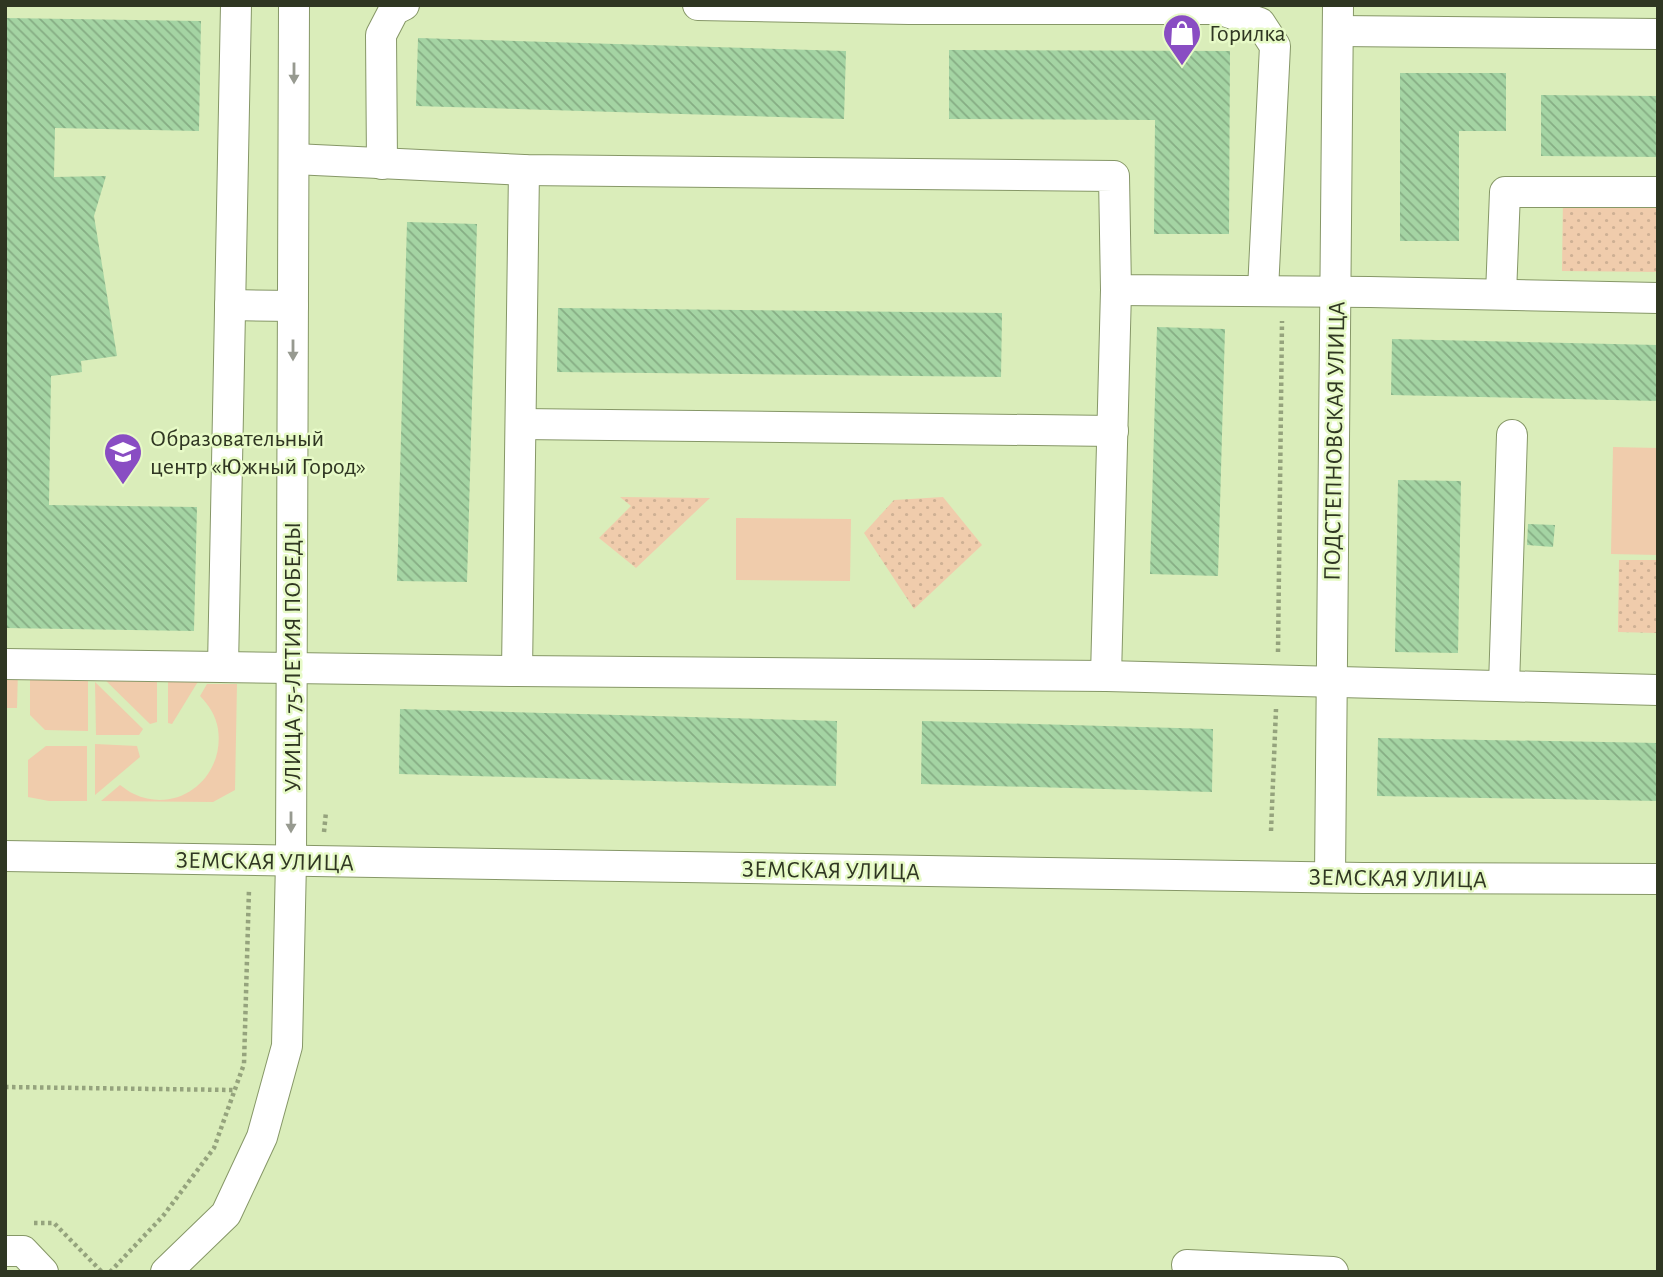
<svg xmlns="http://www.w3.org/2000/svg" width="1663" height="1277" font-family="'Alegreya Sans',sans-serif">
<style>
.grass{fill:#f0ccac}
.park{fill:url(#park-dots)}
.building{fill:url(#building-back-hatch)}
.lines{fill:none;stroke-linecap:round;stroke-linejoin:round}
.minor-casing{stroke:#869767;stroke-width:32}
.path{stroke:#95a37d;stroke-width:4.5;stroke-dasharray:3.5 3.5;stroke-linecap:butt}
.minor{stroke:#fff;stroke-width:30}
.oneway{fill:#979a90}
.labels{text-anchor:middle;stroke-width:5;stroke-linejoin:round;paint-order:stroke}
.poi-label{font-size:24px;fill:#2f3622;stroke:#e7fac7;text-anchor:start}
.street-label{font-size:24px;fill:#2f3622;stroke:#e7fac7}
</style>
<defs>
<pattern id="park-dots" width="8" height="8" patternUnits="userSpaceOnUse" patternTransform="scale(1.75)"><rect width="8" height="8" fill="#f0ccac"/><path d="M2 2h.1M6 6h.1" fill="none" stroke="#ceb094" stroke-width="1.8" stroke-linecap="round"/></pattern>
<pattern id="building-back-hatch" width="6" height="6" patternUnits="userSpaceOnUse" patternTransform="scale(1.75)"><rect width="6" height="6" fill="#a4d4a3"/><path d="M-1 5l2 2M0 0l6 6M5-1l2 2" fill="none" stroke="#86ad84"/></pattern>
</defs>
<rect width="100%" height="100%" fill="#daedba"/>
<g class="grass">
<path d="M1613 447 1658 448V555L1611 554Z"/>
<path d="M736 518 851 519 850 581 736 580Z"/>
<path d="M5 670H18L17 708H5Z"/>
<path d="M30 671H88V731L45 730 30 715Z"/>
<path d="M98 673H157V722L150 724Z"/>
<path d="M168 674 202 675 172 724 168 723Z"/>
<path d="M95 682 143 729 139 735H96Z"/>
<path d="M207 684H237L235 790 213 802 101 801 120 785C125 788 129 792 134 794 179 815 225 777 218 729 216 716 209 705 200 696Z"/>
<path d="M95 744 137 746 140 757 95 795Z"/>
<path d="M46 746H87V801H49L28 797V760Z"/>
</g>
<g class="park">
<path d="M1563 197 1658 198V272L1562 271Z"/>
<path d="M620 497 710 498 636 568 599 538 631 506Z"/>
<path d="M943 497 982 545 914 609 864 533 894 500Z"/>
<path d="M1619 560H1657L1656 633 1618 632Z"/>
</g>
<g class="building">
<path d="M5 18 201 21 199 131 55 128 54 177 106 176 94 216 117 356 81 361 82 372 51 376 49 505 197 507 194 631 5 628Z"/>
<path d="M418 38 846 51 844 119 416 106Z"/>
<path d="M949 50 1230 51 1229 234H1154L1155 120 949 119Z"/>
<path d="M1400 73H1506V131H1459V241H1400Z"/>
<path d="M1541 95 1658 96V157L1541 156Z"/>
<path d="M407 222 477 224 467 582 397 581Z"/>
<path d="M558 308 1002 313 1001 377 557 372Z"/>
<path d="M1157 327 1225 329 1218 576 1150 574Z"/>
<path d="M1392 339 1658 345V401L1391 395Z"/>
<path d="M1398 480 1461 481 1458 653 1395 652Z"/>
<path d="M1528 524 1555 525 1553 547 1527 545Z"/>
<path d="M400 709 837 721 836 786 399 774Z"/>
<path d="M922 721 1213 729 1212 792 921 784Z"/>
<path d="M1378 738 1658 743V801L1377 796Z"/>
</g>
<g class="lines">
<defs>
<g id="minor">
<path d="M698 5 909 9H1218L1260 23 1275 46 1263 290"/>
<path d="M1338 31 1658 34"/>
<path d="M294 159 524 170 1114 176 1116 290 1370 292 1658 298"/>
<path d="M382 164 381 35 394 10 404 5"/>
<path d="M1501 294 1505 192H1658"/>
<path d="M230 305 293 306"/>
<path d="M521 424 1113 431"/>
<path d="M5 664 517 671 1106 676 1658 690"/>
<path d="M223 667 236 5"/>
<path d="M517 671 524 170"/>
<path d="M1106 676 1116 290"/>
<path d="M1504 686 1512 435"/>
<path d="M5 856 1363 878 1658 879"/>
<path d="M1330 877 1338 5"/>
<path d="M5 1251H23L43 1272"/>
<path d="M1187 1265 1333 1272"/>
<path d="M166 1272 226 1214 262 1137 287 1046 291 861 294 5"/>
</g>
</defs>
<use href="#minor" class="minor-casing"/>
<g class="path">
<path d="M1278 652 1282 321"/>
<path d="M1271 831 1276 709"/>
<path d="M324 832 326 812"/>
<path d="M5 1087 234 1090"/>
<path d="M34 1223H54L102 1272"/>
<path d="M110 1272 163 1216 214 1148 244 1064 249 889"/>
</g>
<use href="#minor" class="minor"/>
</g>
<defs><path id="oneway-solid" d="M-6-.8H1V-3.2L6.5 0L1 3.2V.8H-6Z" transform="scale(1.75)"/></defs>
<g class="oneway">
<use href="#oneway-solid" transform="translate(294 73) rotate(90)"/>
<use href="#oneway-solid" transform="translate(293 350) rotate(90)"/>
<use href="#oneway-solid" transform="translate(291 822) rotate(90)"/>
</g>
<defs>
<symbol id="shop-pin" viewBox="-11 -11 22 30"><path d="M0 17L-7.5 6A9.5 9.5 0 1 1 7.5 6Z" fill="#894dc3" stroke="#e7fac7"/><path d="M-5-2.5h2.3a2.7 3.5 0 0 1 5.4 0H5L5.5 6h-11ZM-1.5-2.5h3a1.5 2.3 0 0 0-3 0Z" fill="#fff"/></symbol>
<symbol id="school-pin" viewBox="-11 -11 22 30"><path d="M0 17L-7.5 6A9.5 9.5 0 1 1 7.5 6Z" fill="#894dc3" stroke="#e7fac7"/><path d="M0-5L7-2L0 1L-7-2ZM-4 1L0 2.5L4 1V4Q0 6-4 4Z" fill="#fff"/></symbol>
</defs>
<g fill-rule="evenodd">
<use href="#shop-pin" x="1160" y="11" width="44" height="60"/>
<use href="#school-pin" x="101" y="430" width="44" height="60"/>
</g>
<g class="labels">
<g class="poi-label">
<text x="1209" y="41">Горилка</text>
<text x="150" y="446">Образовательный<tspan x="150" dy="28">центр «Южный Город»</tspan></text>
</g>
<g class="street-label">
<text transform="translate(1334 441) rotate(-89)" y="8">ПОДСТЕПНОВСКАЯ УЛИЦА</text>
<text transform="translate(292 657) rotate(-90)" y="8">УЛИЦА 75-ЛЕТИЯ ПОБЕДЫ</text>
<text transform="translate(265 861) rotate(1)" y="8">ЗЕМСКАЯ УЛИЦА</text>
<text transform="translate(831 870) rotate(1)" y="8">ЗЕМСКАЯ УЛИЦА</text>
<text transform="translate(1398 878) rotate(1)" y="8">ЗЕМСКАЯ УЛИЦА</text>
</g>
</g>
<rect width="1663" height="1277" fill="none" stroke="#2f3622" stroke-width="14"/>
</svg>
